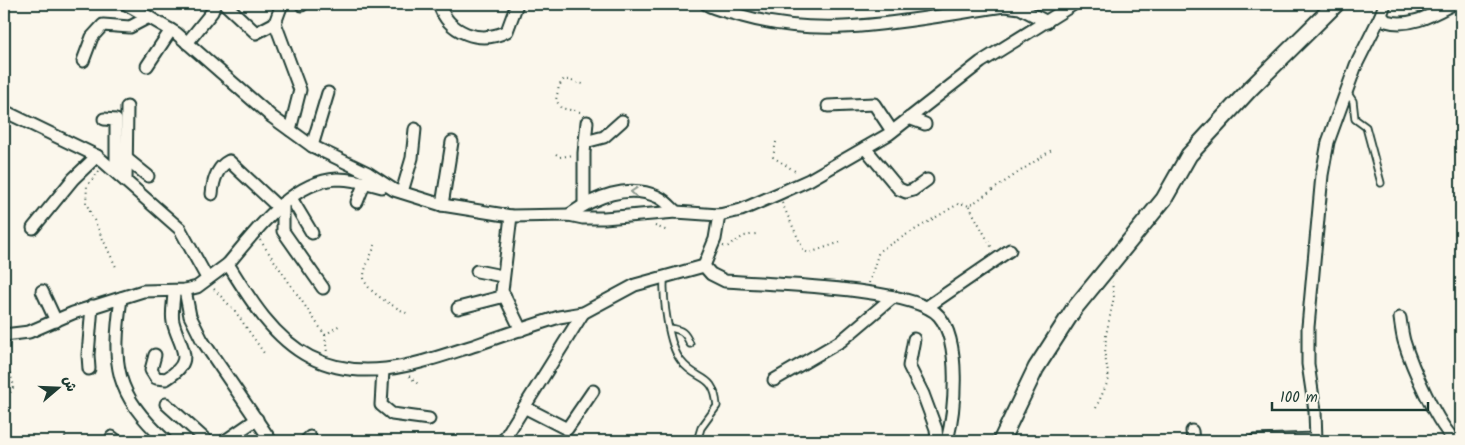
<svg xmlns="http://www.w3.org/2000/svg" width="1465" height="445" font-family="Kalam,'Playpen Sans Arabic',sans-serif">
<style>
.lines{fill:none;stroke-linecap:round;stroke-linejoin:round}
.lane-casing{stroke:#1f3d34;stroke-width:9}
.street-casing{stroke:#1f3d34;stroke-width:15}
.secondary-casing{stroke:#1f3d34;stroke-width:19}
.path{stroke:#1f3d34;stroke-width:2;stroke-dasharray:1 4;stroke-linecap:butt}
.lane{stroke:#fbf7ec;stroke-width:5.5}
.street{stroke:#fbf7ec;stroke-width:11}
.secondary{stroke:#fbf7ec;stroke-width:15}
.oneway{stroke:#8d9a90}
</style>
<rect width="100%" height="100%" fill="#fbf7ec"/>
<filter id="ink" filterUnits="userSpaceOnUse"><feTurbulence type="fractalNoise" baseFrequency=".02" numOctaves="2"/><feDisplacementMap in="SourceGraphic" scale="10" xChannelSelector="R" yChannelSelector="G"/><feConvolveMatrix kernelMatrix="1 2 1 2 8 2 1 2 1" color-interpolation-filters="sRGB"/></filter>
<g filter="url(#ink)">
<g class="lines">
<defs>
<g id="lane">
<path d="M1347 92 1353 101 1355 119 1366 127 1381 183"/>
<path d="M664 277C663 299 668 344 681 361 698 383 714 372 717 406L701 428 697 441"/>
<path d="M670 328C682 330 685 332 690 344"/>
</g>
<g id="street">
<path d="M126 4 176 33 272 117 312 146 368 173 394 190 442 205 511 216 569 215 583 218H604L676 212 719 215 741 210 778 194 809 180 889 134 981 62 1074 4"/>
<path d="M225 4 256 33 275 23"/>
<path d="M282 4 275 23 300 90 290 130"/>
<path d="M301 4 302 5"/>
<path d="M439 4C448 33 480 45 507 31L517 4"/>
<path d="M706 4C715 10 730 12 742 16 829 41 917 18 1005 6L1020 8 1047 22"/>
<path d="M1385 4 1381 15 1386 21C1410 28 1432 15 1453 4"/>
<path d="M187 43 212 12 215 4"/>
<path d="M83 61 92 37 103 25 130 27 149 17"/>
<path d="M147 66 171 30"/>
<path d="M828 106 874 104 892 131"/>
<path d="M4 111 97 156 180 229 207 278"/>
<path d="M909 118 925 124"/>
<path d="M104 119 116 120V172"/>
<path d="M585 142 604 137 622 121"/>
<path d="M312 146 328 93"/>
<path d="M865 148 899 189 906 192 913 190 927 180"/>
<path d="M127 159 148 176"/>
<path d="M126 181 127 107"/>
<path d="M382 187C368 183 352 179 337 179 291 181 254 233 228 264 249 298 273 338 310 357 365 385 422 362 476 345 503 335 531 326 559 317L583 313 635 285 704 266"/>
<path d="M402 192 412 158 415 129"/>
<path d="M212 194C213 182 217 167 229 161L278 207"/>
<path d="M291 198 312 233"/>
<path d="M357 202 365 182"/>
<path d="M283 203V231L323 288"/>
<path d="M584 204V153L587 122"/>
<path d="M442 205 452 142"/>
<path d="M569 215C594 197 628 183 658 197 665 200 671 207 676 212"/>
<path d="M511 216 502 291 521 330"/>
<path d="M33 228 73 179 97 156"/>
<path d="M704 266 711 274 725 281C767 284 914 287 939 316 961 342 955 410 947 441"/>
<path d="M704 266 715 239 719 215"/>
<path d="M477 271 502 276"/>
<path d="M185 290 190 316 202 340 271 441"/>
<path d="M42 291 56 321"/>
<path d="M121 298C112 366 114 393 166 441"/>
<path d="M927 307 1010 250"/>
<path d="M458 308 505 296"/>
<path d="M1400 318C1401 325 1402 334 1404 341 1411 365 1438 427 1456 441"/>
<path d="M4 335 29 332 73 313 143 291 185 290 197 287 228 264"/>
<path d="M914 339 909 366 923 394 936 429 937 441"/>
<path d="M155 355 151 370 156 378 166 379C197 360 180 349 173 322 171 313 174 301 174 291"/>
<path d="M89 369 88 355 92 306"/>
<path d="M383 370 381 405 392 414 429 419"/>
<path d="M774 380 841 341 893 297"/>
<path d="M166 404 207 441"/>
<path d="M524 407 567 429 593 391"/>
<path d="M1192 431 1193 441"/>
<path d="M112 437 117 441"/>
<path d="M225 441 257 419"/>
<path d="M306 441 310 437"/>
<path d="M503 441 583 313"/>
<path d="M1254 441 1316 439"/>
<path d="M1316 441 1315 411 1308 364V327L1322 175 1328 142 1356 65 1381 15"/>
</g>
<path id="secondary" d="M1001 441 1036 368 1074 309 1164 199 1189 155 1250 89 1336 4"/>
</defs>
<use href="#lane" class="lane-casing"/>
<use href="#street" class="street-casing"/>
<use href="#secondary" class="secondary-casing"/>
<g class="path">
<path d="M580 112 561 108 556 100 559 86 564 79 583 84"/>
<path d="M776 142 773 157 798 173"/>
<path d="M556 154 560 157 574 155"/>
<path d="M99 171 87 186 86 203 116 267"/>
<path d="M782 203 804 251 809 253 841 242"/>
<path d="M969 206 993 250"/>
<path d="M655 226 668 231"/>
<path d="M260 240 325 335 327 353"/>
<path d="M375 245C372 254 365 266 364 275 362 291 396 307 408 314"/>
<path d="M723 246 727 247 744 236 756 234"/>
<path d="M869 283 879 251 960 203 969 206 1053 149"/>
<path d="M214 289 235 311 266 356"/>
<path d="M325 335 340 325"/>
<path d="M4 354 14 386 4 404"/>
<path d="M409 376 418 384"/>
<path d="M1096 408 1109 379 1105 356 1106 335 1114 297 1112 282"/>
<path d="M65 436 67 441"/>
</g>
<use href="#lane" class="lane"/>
<use href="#street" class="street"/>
<use href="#secondary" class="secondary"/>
</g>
<defs><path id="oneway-chevron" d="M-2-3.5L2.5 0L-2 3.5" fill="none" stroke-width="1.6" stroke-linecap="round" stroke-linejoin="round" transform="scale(1.25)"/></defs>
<use class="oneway" href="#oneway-chevron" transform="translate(634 192) rotate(-175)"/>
</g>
<rect width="1465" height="445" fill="none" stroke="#fbf7ec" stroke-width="20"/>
<rect x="10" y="10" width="1445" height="425" fill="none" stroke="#1f3d34" stroke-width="2" filter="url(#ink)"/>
<g transform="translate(58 388) rotate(71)" stroke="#fbf7ec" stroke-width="4" paint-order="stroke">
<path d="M0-4L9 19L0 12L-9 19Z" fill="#1f3d34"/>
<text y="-8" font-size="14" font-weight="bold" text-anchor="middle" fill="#1f3d34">ش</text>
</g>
<path d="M1272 402v8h156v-8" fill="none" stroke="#1f3d34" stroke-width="2.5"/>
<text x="1280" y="402" font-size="15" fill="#1f3d34" stroke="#fbf7ec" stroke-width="4" paint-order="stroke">100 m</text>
</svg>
